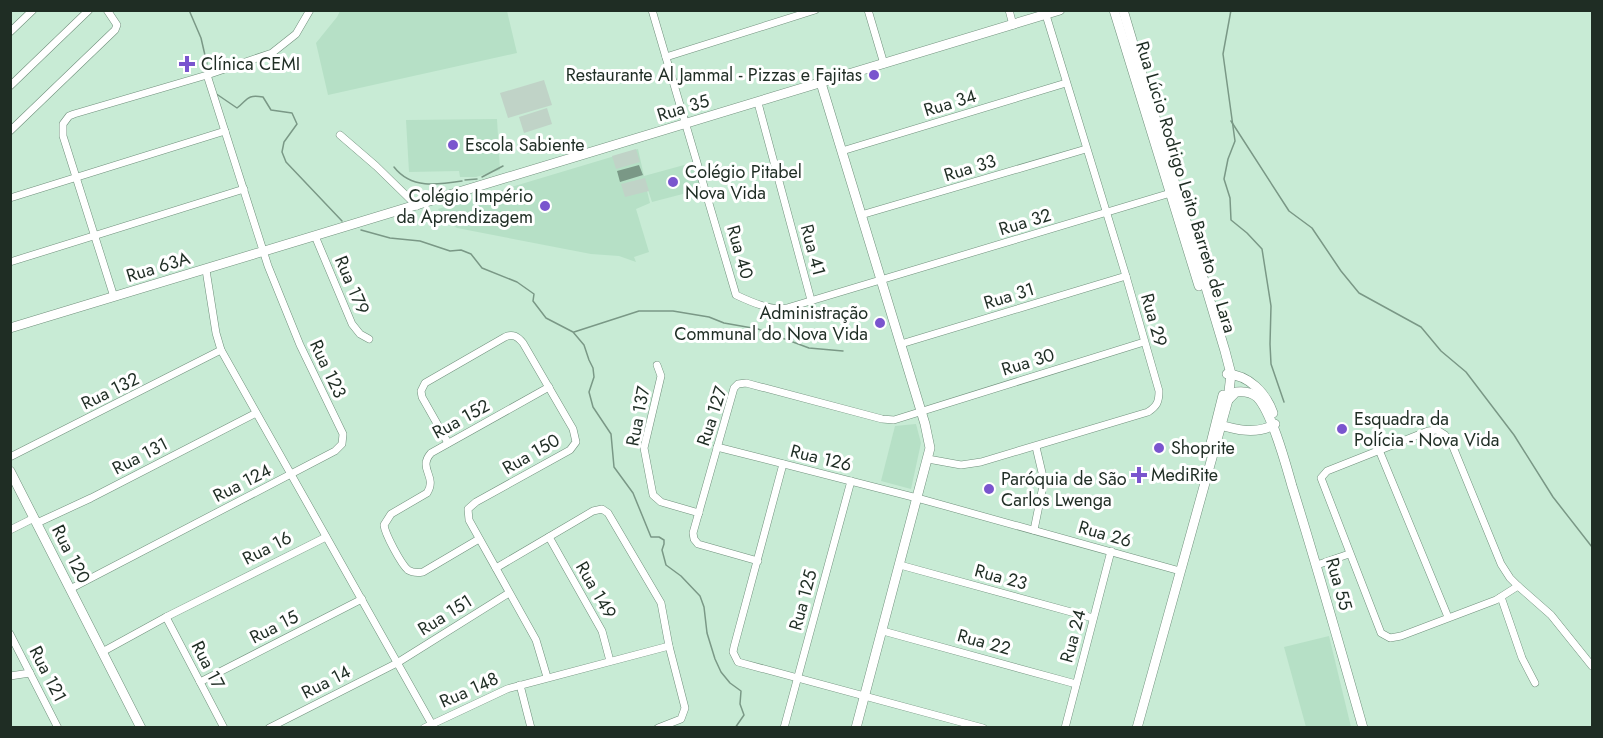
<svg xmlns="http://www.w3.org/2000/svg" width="1603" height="738" font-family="Jost,sans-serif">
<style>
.built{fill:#b6e0c6}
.green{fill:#c0d3c7}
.water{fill:#7a9886}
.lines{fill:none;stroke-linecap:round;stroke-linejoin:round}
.stream{stroke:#7a9886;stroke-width:1.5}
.street-casing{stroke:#70907c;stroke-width:8}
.secondary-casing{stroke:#70907c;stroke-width:10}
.street{stroke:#fff;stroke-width:7}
.secondary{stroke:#fff;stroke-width:9}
.poi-dot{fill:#7a55ce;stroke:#fff;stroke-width:2}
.labels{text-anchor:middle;stroke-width:6;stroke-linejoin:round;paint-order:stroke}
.poi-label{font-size:18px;fill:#1f2d24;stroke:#fff;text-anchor:start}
.street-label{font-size:18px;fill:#1f2d24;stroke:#fff}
</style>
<rect width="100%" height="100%" fill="#c8ebd5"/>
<g class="built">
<path d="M340 11H507L517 53 328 95 316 43 337 17Z"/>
<path d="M497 119 500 170 476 177H460L459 171 409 172 406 120Z"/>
<path d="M638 149 644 176 695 162 702 189 652 202 644 178 650 203 636 209 649 252 634 257 636 262 619 256 591 254 457 228 445 220 438 209Z"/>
<path d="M916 424 921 443 911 489 881 481 895 426Z"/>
<path d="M1329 636 1351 727H1306L1284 647Z"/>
</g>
<g class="green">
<path d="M544 80 552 105 508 118 500 93Z"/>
<path d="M547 108 552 124 524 133 519 117Z"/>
<path d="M636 149 640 162 616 169 612 156Z"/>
<path d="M645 178 649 191 625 197 621 184Z"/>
</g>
<path class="water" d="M639 165 643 175 620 182 617 171Z"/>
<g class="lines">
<g class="stream">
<path d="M189 10 201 38 207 64"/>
<path d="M1231 10 1223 54 1235 141 1228 159 1224 179 1230 198 1231 220 1247 233 1262 249 1271 306 1270 344 1271 364 1284 402"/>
<path d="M215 93 237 108C248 100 246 94 263 97L271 110 292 113 297 124 284 142 282 152 286 162 342 221"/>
<path d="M1231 121 1289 211 1312 228 1341 271 1359 293 1421 327 1441 351 1466 372 1514 435 1553 497 1592 547"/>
<path d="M394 167C411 189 437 185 462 181"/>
<path d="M482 177 503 166"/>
<path d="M465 180 477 179"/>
<path d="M361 230 390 238 420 241 450 251 461 250 471 254 482 268 517 282 534 294 533 301 546 318 573 332 584 345 589 360 593 368 594 377 589 392 593 407 611 434 614 467 633 493 651 537H659L664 540V544L662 550 666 565 681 576 700 596 704 607 707 633 715 659 721 672 730 683 741 691 740 704 744 715 735 728"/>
<path d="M574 332 639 311H673L709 317 724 323 758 329 809 348 843 351"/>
</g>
<defs>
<g id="street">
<path d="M652 10 736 295C751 302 771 311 787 308L1174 192"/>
<path d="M868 10 884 64"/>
<path d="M1009 10 1013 25"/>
<path d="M10 32 33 10"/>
<path d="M666 57 815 10"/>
<path d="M10 86 89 10"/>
<path d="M758 103 811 300"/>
<path d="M10 131 115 30 117 25 107 10"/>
<path d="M340 135 376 166 417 206"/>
<path d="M842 151 1066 83"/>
<path d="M10 198 225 131"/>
<path d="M861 215 1086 149"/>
<path d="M315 236 352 324 360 334 369 339"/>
<path d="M10 262 244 189"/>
<path d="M206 270 216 333 221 350 434 728"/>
<path d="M114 297 63 136V124L69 116 74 114 207 75 272 53 296 34 310 10"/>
<path d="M901 344 1126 276"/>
<path d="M657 365 661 376 644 448 653 495 661 502 699 513"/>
<path d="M1437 430 1445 435 1451 442 1501 564 1510 578 1518 586 1496 600 1401 636 1390 638 1381 633 1321 478 1327 471 1428 431Z"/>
<path d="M448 443 422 397 421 391 425 383 505 337C513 333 518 337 523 343L573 429 576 442 570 450 476 502 468 509 469 520 536 640 547 677"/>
<path d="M717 447 917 498 1180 571"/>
<path d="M1379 450 1448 617"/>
<path d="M10 457 221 350"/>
<path d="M928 459 961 465 981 462 1148 412C1157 406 1159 402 1159 391L1126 276 1046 15"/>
<path d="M783 464 734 647 733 652 738 662 983 728"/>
<path d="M37 523 91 498 256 413"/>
<path d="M10 530 34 518"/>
<path d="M1034 530 1044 481 1036 447"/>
<path d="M549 537 602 631 610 661"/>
<path d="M479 539 423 572C417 573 413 573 408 570 401 564 385 534 384 525L391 514 427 493C438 476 417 469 431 453L549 387"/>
<path d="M758 561 698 544 694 539 693 533 734 388 738 384 746 383 882 419 894 420 1144 342"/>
<path d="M900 565 1093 618"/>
<path d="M1317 565 1349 554"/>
<path d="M496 568 593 511 602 509 608 513 661 603 669 646 685 708 681 719 658 728"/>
<path d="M1518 586 1551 615 1592 666"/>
<path d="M70 589 335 451 342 444 343 434 300 345 268 266 207 75"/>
<path d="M1501 597 1522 658 1535 683"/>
<path d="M166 617 224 728"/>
<path d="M883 631 1076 684"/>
<path d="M10 634 58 728"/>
<path d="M104 651 166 617 326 537"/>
<path d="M10 676 30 673"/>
<path d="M200 682 362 599"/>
<path d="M520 685 531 728"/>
<path d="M269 728 397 663 509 593"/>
<path d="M424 728 507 689 669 646"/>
<path d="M784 728 851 481"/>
<path d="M1065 728 1111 551"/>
</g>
<g id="secondary">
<path d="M1114 10 1199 286"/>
<path d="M1123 10 1225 351 1231 374 1228 400 1137 728"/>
<path d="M821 83 925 424 930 448 856 728"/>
<path d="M10 328 1060 10"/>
<path d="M1227 374C1249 375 1266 393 1273 413"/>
<path d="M1228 400 1236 392C1244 391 1251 392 1257 397 1272 412 1286 465 1292 486 1317 566 1340 647 1363 728"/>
<path d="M1217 424C1236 430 1257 435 1275 424"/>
<path d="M1211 443 1223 395"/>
<path d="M10 471 141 728"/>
</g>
</defs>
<use href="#street" class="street-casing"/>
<use href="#secondary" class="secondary-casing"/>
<use href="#street" class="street"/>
<use href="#secondary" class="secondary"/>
</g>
<g class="poi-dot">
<path d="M184 55h6v6h6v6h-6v6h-6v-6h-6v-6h6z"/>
<circle cx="874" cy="75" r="6"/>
<circle cx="453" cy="145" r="6"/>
<circle cx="673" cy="182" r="6"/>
<circle cx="545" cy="206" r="6"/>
<circle cx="880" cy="323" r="6"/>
<circle cx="1342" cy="429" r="6"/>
<circle cx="1159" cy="448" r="6"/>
<path d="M1136 466h6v6h6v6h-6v6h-6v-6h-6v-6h6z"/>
<circle cx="989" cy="489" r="6"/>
</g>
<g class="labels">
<g class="poi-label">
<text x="201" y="70">Clínica CEMI</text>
<text x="862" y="81" text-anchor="end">Restaurante Al Jammal - Pizzas e Fajitas</text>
<text x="465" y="151">Escola Sabiente</text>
<text x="685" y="178">Colégio Pitabel<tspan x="685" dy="21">Nova Vida</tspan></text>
<text x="533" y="202" text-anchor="end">Colégio Império<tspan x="533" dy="21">da Aprendizagem</tspan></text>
<text x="868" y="319" text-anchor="end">Administração<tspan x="868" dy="21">Communal do Nova Vida</tspan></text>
<text x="1354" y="425">Esquadra da<tspan x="1354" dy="21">Polícia - Nova Vida</tspan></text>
<text x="1171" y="454">Shoprite</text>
<text x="1151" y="481">MediRite</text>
<text x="1001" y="485">Paróquia de São<tspan x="1001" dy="21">Carlos Lwenga</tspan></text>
</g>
<g class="street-label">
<text transform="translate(950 103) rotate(-17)" y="6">Rua 34</text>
<text transform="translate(683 108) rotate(-17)" y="6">Rua 35</text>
<text transform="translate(970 168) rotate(-17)" y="6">Rua 33</text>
<text transform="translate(1186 187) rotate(73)" y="6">Rua Lúcio Rodrigo Leito Barreto de Lara</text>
<text transform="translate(1025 222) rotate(-17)" y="6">Rua 32</text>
<text transform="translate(813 250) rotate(75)" y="6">Rua 41</text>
<text transform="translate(740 252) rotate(74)" y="6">Rua 40</text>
<text transform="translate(158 267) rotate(-17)" y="6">Rua 63A</text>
<text transform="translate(352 285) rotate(67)" y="6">Rua 179</text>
<text transform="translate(1009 296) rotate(-17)" y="6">Rua 31</text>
<text transform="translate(1154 320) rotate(74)" y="6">Rua 29</text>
<text transform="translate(1028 362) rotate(-17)" y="6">Rua 30</text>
<text transform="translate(328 369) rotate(65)" y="6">Rua 123</text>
<text transform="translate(110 391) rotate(-26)" y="6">Rua 132</text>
<text transform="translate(638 416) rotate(-79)" y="6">Rua 137</text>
<text transform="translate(712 416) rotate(-72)" y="6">Rua 127</text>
<text transform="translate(461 419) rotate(-29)" y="6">Rua 152</text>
<text transform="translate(531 454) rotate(-30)" y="6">Rua 150</text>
<text transform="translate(140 456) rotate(-27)" y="6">Rua 131</text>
<text transform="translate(821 458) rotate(14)" y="6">Rua 126</text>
<text transform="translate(242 483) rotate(-27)" y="6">Rua 124</text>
<text transform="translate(1105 534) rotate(16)" y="6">Rua 26</text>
<text transform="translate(267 548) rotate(-27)" y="6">Rua 16</text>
<text transform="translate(71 554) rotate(63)" y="6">Rua 120</text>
<text transform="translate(1001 577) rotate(15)" y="6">Rua 23</text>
<text transform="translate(1339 584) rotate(74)" y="6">Rua 55</text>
<text transform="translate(596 590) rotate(60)" y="6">Rua 149</text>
<text transform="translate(803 600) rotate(-75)" y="6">Rua 125</text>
<text transform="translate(445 615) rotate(-32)" y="6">Rua 151</text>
<text transform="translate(274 627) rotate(-27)" y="6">Rua 15</text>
<text transform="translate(1073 636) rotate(-75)" y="6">Rua 24</text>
<text transform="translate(984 642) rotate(15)" y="6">Rua 22</text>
<text transform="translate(208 665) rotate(63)" y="6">Rua 17</text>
<text transform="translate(48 674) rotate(63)" y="6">Rua 121</text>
<text transform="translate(326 682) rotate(-27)" y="6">Rua 14</text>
<text transform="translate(469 690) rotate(-24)" y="6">Rua 148</text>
</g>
</g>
<rect width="1603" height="738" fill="none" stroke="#1f2d24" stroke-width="24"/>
</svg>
